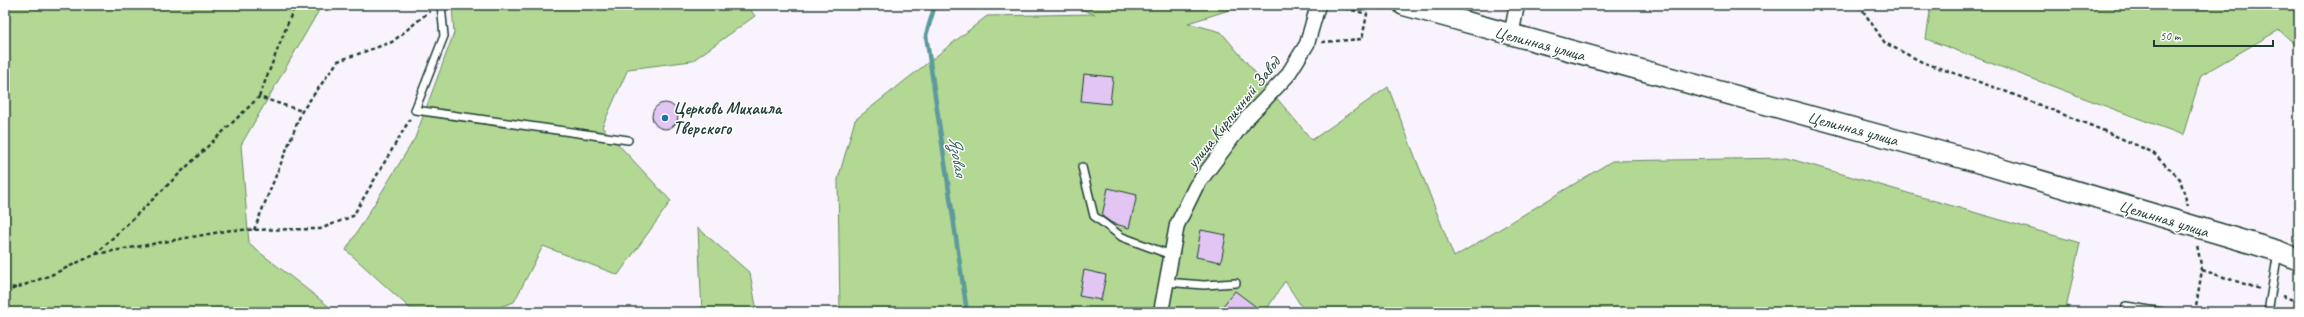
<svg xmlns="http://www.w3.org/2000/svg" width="2304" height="317" font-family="Caveat,sans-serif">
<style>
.green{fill:#b3d894;stroke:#698a64}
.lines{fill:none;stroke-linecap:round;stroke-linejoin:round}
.stream{stroke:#5d9a9c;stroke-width:4.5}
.building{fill:#e2c5f3;stroke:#1f3d34}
.service-casing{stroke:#1f3d34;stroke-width:10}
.minor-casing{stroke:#1f3d34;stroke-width:17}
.secondary-casing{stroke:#1f3d34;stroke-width:23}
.path{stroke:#1f3d34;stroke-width:2.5;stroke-dasharray:4 3;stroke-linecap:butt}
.service{stroke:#fff;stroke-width:7}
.minor{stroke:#fff;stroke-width:14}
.secondary{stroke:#fff;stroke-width:20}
.poi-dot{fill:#1f6fb2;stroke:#fff;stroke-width:1.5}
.labels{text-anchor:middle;stroke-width:3;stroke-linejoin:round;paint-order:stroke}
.street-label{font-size:17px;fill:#1f3d34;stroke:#fff}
.poi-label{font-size:17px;font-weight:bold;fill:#1f3d34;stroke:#fff;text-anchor:start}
.water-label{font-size:18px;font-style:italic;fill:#39645f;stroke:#fff}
</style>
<rect width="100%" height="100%" fill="#f9f3fd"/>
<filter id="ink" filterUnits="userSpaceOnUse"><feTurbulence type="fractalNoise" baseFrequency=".025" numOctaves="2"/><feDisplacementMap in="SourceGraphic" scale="8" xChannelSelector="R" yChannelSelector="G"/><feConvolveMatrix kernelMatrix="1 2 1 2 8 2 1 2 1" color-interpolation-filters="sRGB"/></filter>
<g filter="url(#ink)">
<g class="green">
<path d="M5 5H322L241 145 249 244 336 312H5Z"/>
<path d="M452 5H747L755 16 692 61 628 69 602 127 671 201 618 275 543 246 514 302 485 312H414L346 250 415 138 454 33Z"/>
<path d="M1068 5H1245L1188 23 1221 32 1312 140 1388 87 1454 257 1612 161 1787 158 2080 243 2067 304 2068 312H1305L1285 281 1265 312H840L838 179 855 120 987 16 1095 14Z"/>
<path d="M1931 5H2299V48L2279 30 2201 75 2183 135 1926 39Z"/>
<path d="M698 228 750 273 757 312H702Z"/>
</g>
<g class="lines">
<path class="stream" d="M935 5 926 35 967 312"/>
</g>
<g class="building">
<path d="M1084 74 1113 77 1110 104 1081 101Z"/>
<circle cx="665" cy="116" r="13"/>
<path d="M1108 188 1137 195 1129 228 1112 223 1102 216Z"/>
<path d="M1201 230 1226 235 1221 262 1196 257Z"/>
<path d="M1084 270 1106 275 1101 300 1079 296Z"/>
<path d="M1235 291 1263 312H1218Z"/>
</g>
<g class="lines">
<defs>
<g id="service">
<path d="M441 5 444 36 415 110 628 140"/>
<path d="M1082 167 1094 216 1122 237 1171 255"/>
<path d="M1165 282 1204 285 1236 283"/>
<path d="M2125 312 2126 306 2162 312"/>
<path d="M2268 312 2278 252"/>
</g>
<g id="minor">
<path d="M1511 36 1517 5"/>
<path d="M1161 312 1177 225 1196 186 1247 118 1287 76 1307 44 1318 5"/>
</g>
<path id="secondary" d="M1404 5 1970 160 2278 251 2299 260"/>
</defs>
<use href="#service" class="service-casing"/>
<use href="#minor" class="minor-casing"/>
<use href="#secondary" class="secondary-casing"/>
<g class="path">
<path d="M1859 5 1885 43 1922 62 2002 90 2102 130 2152 152 2180 179 2188 206"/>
<path d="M1322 42 1362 39 1367 14 1333 5"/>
<path d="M259 97 295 5"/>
<path d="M254 230 302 111 338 61 392 42 430 11"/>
<path d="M96 254 231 230 320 229 353 216 410 119"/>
<path d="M2202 270 2260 289"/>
<path d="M5 286 16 288"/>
<path d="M5 292 51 275 96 254 259 97 302 111"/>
<path d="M2282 296 2299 302"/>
<path d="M2195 312 2202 270 2197 245"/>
</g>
<use href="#service" class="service"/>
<use href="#minor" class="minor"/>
<use href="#secondary" class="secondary"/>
</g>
</g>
<circle class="poi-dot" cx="665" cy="118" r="4"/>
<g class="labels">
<g class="street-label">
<text transform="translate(1540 43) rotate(15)" y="6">Целинная улица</text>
<text transform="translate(1233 112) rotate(-51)" y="6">улица Кирпичный Завод</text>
<text transform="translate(1853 128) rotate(15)" y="6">Целинная улица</text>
<text transform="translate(2164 218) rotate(17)" y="6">Целинная улица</text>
</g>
<g class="poi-label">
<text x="673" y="114">Церковь Михаила<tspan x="673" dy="20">Тверского</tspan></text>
</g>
<g class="water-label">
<text transform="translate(958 156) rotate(81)" y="6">Язовая</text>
</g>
</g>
<rect width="2304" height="317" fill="none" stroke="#fff" stroke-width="20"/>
<rect x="10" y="10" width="2284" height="297" fill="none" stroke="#1f3d34" stroke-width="1.5" filter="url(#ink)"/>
<path d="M2154 40v6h119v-6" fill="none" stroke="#1f3d34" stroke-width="2"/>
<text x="2160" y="40" font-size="12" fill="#1f3d34" stroke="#ffffff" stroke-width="3" paint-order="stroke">50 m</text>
</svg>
